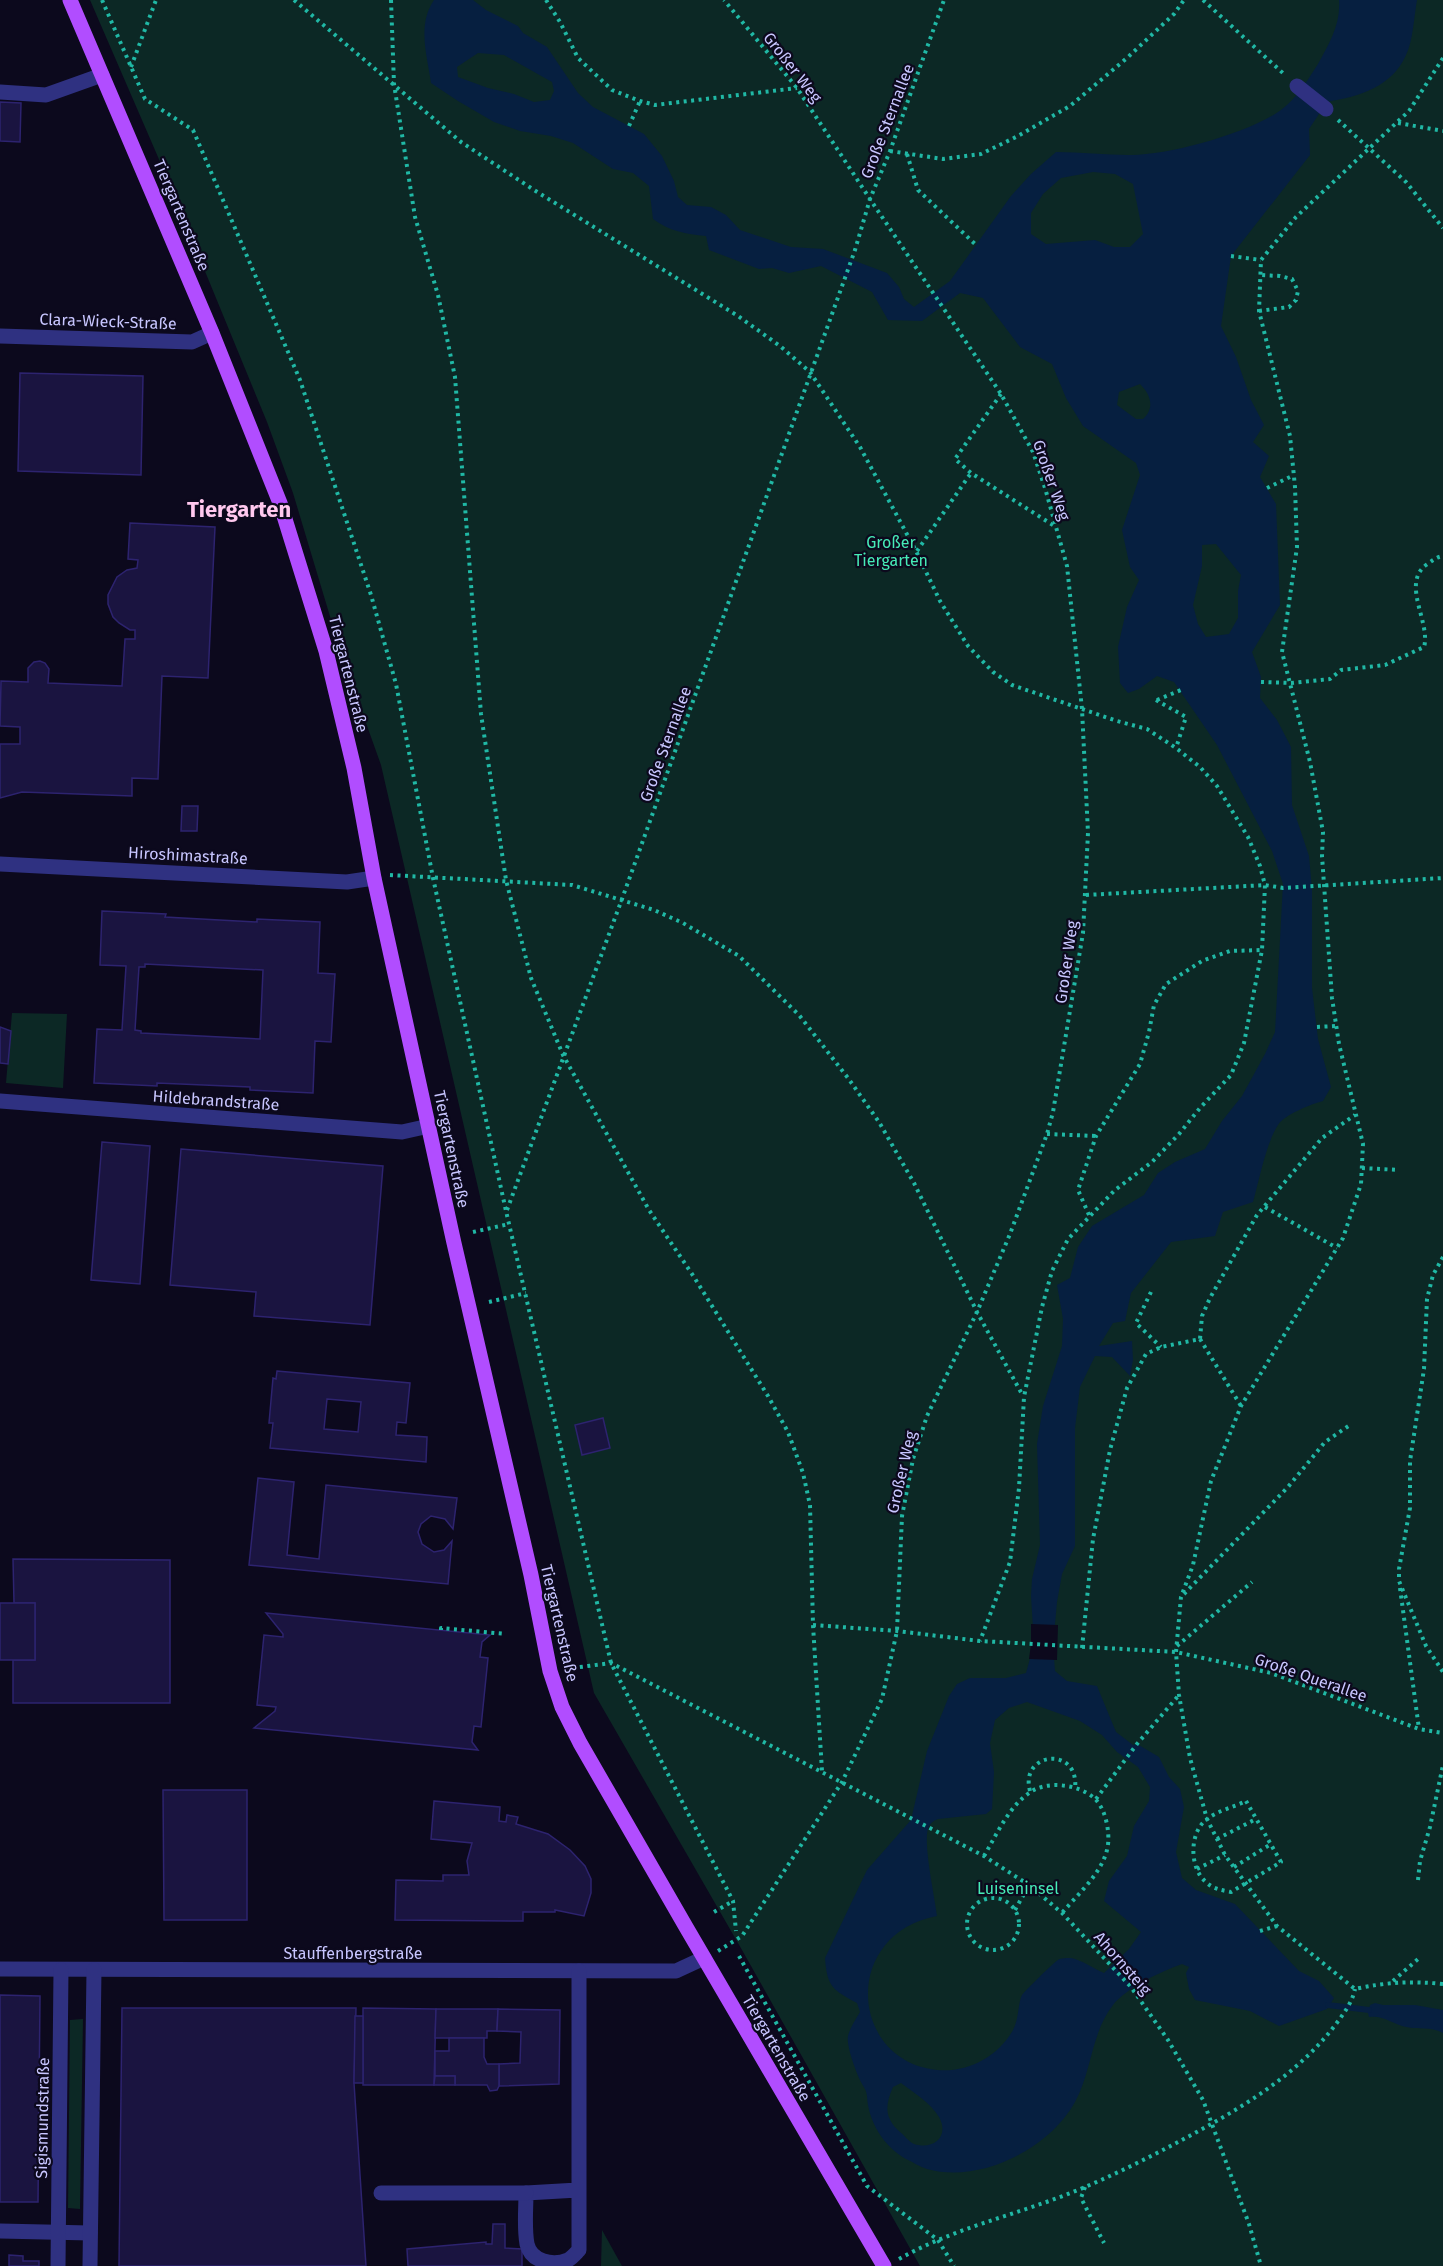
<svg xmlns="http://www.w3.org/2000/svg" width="1443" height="2266" font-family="'Fira Sans',sans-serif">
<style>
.green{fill:#0c2825}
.water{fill:#061f40;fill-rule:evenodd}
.pier{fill:#0c091d}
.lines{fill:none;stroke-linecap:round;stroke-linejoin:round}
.stream{stroke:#061f40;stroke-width:6}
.building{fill:#1a1440;stroke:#2d236f;stroke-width:1.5;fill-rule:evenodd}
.path{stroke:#20b8a5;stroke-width:4;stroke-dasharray:3 4.5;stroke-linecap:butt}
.minor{stroke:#2f3181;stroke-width:15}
.major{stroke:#b14dff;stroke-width:15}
.labels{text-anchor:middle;stroke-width:4.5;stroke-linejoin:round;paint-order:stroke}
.street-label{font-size:16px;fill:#c8c6ff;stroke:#0c091d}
.park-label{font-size:16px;fill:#46ebb7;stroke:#0c091d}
.district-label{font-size:22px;font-weight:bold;fill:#ffc8ee;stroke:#0c091d}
</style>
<rect width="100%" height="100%" fill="#0c091d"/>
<g class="green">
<path d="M90 0H1443V2266H920L742 1950 594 1693 381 765 341 653 293 493 267 422 158 157Z"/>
<path d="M12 1013 67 1014 63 1088 6 1083Z"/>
<path d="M83 2019 80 2209 68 2208 70 2020Z"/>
<path d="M602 2230 622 2266H601Z"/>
</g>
<g class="water">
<path d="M434 0H473L486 10 518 26 523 33 547 47 578 93 593 107 644 134 662 156 674 181 678 197 687 205 711 207 726 215 740 230 791 247 823 249 887 273 899 287 904 299 914 307 950 281 1011 196 1031 174 1056 152C1080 152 1105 155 1129 155 1167 156 1250 133 1281 110 1298 97 1307 81 1318 64 1329 44 1341 24 1339 0H1417C1414 16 1413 41 1406 55 1392 87 1360 96 1327 102L1309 129 1310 155 1231 256 1221 326 1236 357 1251 400 1264 425 1253 442 1269 456 1260 477 1276 504 1280 605 1252 652 1261 677 1260 698 1277 720 1291 747 1292 805 1309 856 1312 890V988L1318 1039 1331 1087 1323 1101C1311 1104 1284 1115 1278 1125 1266 1143 1259 1181 1253 1202L1223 1212 1215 1236 1171 1242 1131 1293 1125 1321 1113 1323 1099 1346 1132 1341 1133 1360 1130 1376 1112 1357 1095 1356 1080 1387 1075 1428V1546L1062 1574 1057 1602 1053 1645 1055 1671 1067 1681 1097 1686 1116 1732 1133 1745 1137 1744 1159 1757 1169 1777 1180 1789 1184 1807 1176 1852 1182 1878 1196 1890 1235 1904 1299 1971 1319 1981 1334 1998 1327 2009 1279 2026 1250 2011 1195 2000 1189 1989 1186 1973 1189 1967 1182 1964C1162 1971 1126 1988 1113 2005 1091 2033 1092 2071 1075 2102 1049 2149 980 2184 927 2169 920 2167 913 2162 906 2159 884 2147 868 2121 867 2096 866 2088 863 2087 860 2080 856 2072 846 2045 848 2036 850 2028 856 2019 860 2012L857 2003C833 1990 827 1987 825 1958L867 1870 911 1820 927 1751 949 1696 957 1684 970 1678H1006L1026 1673 1034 1644 1031 1596 1032 1579 1040 1545 1037 1444 1043 1406 1062 1346 1063 1319 1057 1285 1070 1278 1078 1247 1092 1226 1144 1195 1158 1173 1175 1162 1205 1149 1222 1121 1242 1096 1265 1054 1275 1032 1283 884 1272 851 1217 745 1174 682 1157 676 1139 689 1128 693 1120 683 1118 647 1127 607 1139 580 1130 567 1122 530 1140 475 1136 463 1083 426 1066 398 1052 364 1020 347 983 298 960 293 922 321 888 320 872 292 821 266 789 273 772 268 759 269 709 250 706 236C686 234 669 231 653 219L649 186 633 173 613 169 573 143 551 136 520 131 494 122 458 101 431 83C427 55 417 25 434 0ZM478 53 504 55 552 82 554 91 550 100 534 102 514 94 488 88 458 77 457 67ZM1093 172 1115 174 1133 184 1143 234 1130 247H1114L1095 240 1046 244 1031 234V213L1043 194 1061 178ZM1140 384C1151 395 1155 408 1143 419H1136L1117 405 1119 392ZM1216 544 1241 575 1238 591V618L1229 634 1206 637 1198 624 1193 605 1202 566V545ZM1027 1702 1080 1721 1102 1735 1117 1752 1138 1767 1150 1787 1149 1801 1134 1826 1127 1856 1109 1881 1104 1901 1141 1932 1129 1949 1104 1973C1094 1969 1082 1960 1071 1958 1068 1958 1060 1958 1058 1960 1054 1962 1024 1992 1022 1995 1018 2003 1019 2019 1013 2030 998 2057 967 2073 937 2070 849 2061 841 1934 937 1916 935 1898 923 1844 928 1829 930 1823 933 1821 938 1819L986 1814 992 1809 994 1772 990 1743 995 1720 1009 1708ZM901 2083C914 2093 931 2103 939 2117 950 2137 933 2150 914 2144 909 2142 904 2135 900 2132 884 2118 885 2105 893 2087Z"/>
<path d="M1375 2003 1383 2005H1415L1443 2010V2033C1430 2026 1419 2030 1406 2027 1392 2024 1384 2015 1369 2017L1368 2013 1370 2005Z"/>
</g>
<path class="pier" d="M1031 1624 1058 1625 1057 1660 1029 1659 1031 1644Z"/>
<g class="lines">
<path class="stream" d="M1328 2005 1369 2010"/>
</g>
<g class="building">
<path d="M0 102 21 103 20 142 0 141Z"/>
<path d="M20 373 143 376 141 475 18 471Z"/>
<path d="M130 523 215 527 208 678 162 676 158 779 132 778V796L22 792 0 798V744H20V727L0 726 1 681 28 682V668L34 662 40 661 45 663 49 669 48 683 122 686 125 639H135V630H130L119 623 113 617 108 604V595L117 577 127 570 137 568 138 560 128 559Z"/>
<path d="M182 806H198L197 831H181Z"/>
<path d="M102 911 166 914 165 917 257 922V919L320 922 318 973 335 974 331 1042 315 1041 313 1093 250 1090V1087L157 1083V1086L94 1083 97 1029 122 1030 126 966 100 965ZM145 964 263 970 260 1039 141 1033V1031L135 1030 139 967H145Z"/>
<path d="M0 1027 11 1031 8 1064 0 1063Z"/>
<path d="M102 1142 150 1146 140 1284 91 1280Z"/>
<path d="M181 1149 383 1166 370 1325 254 1316 256 1292 170 1285Z"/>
<path d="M277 1371 410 1383 406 1423 397 1422 396 1435 427 1437 426 1462 270 1448 273 1423H269L273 1378 276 1379ZM327 1399 361 1402 358 1432 324 1429Z"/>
<path d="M603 1418 610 1448 582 1455 575 1425Z"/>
<path d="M258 1478 294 1482 287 1555 319 1559 326 1485 457 1498 453 1529 445 1519 431 1516 421 1524 418 1532 422 1544 434 1552 444 1550 452 1541 448 1584 249 1565Z"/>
<path d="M13 1559 170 1560V1703H13V1660H35V1603H14Z"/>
<rect x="0" y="1603" width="35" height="57"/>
<path d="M266 1613 490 1635 482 1642 480 1657 488 1658 481 1727 474 1726 472 1742 478 1750 254 1728 275 1711 276 1707 257 1705 264 1635 283 1637V1634Z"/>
<path d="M163 1790H247V1920H164Z"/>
<path d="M434 1801 500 1807 499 1821 506 1822 507 1815 518 1817 516 1824 548 1834 570 1850 585 1866 591 1879V1893L584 1916 555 1910V1912H523V1921L395 1920 396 1880 443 1881V1875H469L467 1861 472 1843 431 1839Z"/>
<path d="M0 1995 40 1996 38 2202H0Z"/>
<path d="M122 2008H356L354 2083 366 2266H119Z"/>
<path d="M363 2008 436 2009 434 2085H363Z"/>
<path d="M436 2009H498L497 2031H487V2038H435Z"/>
<path d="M498 2009 560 2010 559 2084 499 2086V2064L520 2063 521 2032 497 2031Z"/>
<path d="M355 2016H363V2083H354Z"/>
<path d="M449 2038H484V2057L487 2064H499V2086L497 2090 490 2091 487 2085H455V2076H435V2051H449Z"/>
<path d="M435 2076H455V2085H434Z"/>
<path d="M493 2224H505V2248L522 2249V2266H408L407 2249 486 2242V2244H492Z"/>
<path d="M9 2255 23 2256V2261H39V2266H9Z"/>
</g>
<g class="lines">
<g class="path">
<path d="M102 0 145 99 193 130 300 380 371 595 396 684 433 878 506 1211 611 1663 733 1901 736 1931"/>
<path d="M294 0 461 142 534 190 738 316 780 346 810 372 860 447 916 551 940 601 968 646 993 672 1012 685 1117 721 1147 729 1176 748 1200 767 1217 786 1248 837 1260 866 1265 885 1262 950 1244 1043 1231 1075 1200 1108 1179 1134 1152 1162 1115 1190 1068 1239 1052 1271 1042 1307 1024 1397 1019 1488 1010 1562 980 1641"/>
<path d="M391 0 394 84 415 217 438 295 455 377 481 714 506 880 531 978 563 1055 649 1210 694 1277 768 1396 788 1432 803 1473 810 1505 813 1625 822 1771"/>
<path d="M546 0 560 22 578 58 612 90 640 101 655 105 797 88"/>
<path d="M1203 0 1285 75"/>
<path d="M1443 58 1409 111 1296 217 1261 260 1259 311 1290 436 1295 487 1297 547 1282 652 1310 762 1323 832 1322 856 1332 998 1339 1044 1363 1144 1361 1184 1343 1238 1241 1406 1211 1481 1193 1565 1181 1597 1176 1652 1179 1695 1190 1758 1207 1819 1225 1855 1277 1926 1355 1989C1387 1982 1411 1981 1443 1984"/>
<path d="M131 67 156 0"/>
<path d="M1338 120 1406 182 1443 228"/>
<path d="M1398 123 1443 131"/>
<path d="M629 126 640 101"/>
<path d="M890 151 943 159 981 154 1018 136 1070 106 1127 58 1174 14 1184 0"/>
<path d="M907 154 918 190 976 245"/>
<path d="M1231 256 1261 260"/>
<path d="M1259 311 1289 307 1296 300 1298 291 1292 279 1280 276 1260 275"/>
<path d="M1001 394 955 459 971 473 1056 527"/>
<path d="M1267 488 1294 475"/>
<path d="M917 551 971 473"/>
<path d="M1261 682 1291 683 1330 679 1341 670 1385 665 1424 647C1431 623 1401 584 1426 565 1432 561 1436 557 1443 556"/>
<path d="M1156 700 1186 717 1176 748"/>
<path d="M1157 700 1181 690"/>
<path d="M390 875 572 885 654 910 683 923 739 956 799 1015 848 1078 879 1122 914 1183 977 1312 1023 1396"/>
<path d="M1086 895 1265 885 1283 888 1443 878"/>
<path d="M1317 1027 1336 1026"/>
<path d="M1047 1134 1096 1136"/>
<path d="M1362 1168 1399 1170"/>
<path d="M1265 1207 1337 1248"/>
<path d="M507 1210 622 899 855 250 870 199 890 151 944 0"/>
<path d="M1089 1215 1078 1190 1096 1136 1140 1064 1149 1032 1154 1005 1166 984 1202 961 1230 951 1262 950"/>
<path d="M473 1232 509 1224"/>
<path d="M1443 1257 1433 1275 1427 1299 1424 1369 1410 1461V1508L1399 1569V1581L1426 1646 1443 1672"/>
<path d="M1151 1292 1136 1323 1161 1347"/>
<path d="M489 1302 526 1293"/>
<path d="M1200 1339 1241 1406"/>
<path d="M1400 1588 1419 1729"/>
<path d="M1184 1594 1288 1487 1325 1442 1350 1425"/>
<path d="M813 1625 897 1631 980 1641 1176 1652 1271 1673 1419 1729 1443 1733"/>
<path d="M441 1630V1628L506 1634"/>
<path d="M1177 1646 1252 1582"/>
<path d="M1082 1648 1093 1539 1110 1450 1127 1388 1146 1354 1161 1347 1200 1339 1202 1316 1210 1298 1257 1215 1322 1138 1355 1115"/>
<path d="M565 1669 611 1663 984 1856 1029 1885 1062 1913 1131 1987 1168 2040 1203 2100 1249 2224 1261 2266"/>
<path d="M1030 1791C1019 1752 1080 1745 1075 1789"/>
<path d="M1096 1799 1137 1744 1179 1695"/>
<path d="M1246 1801 1281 1862 1231 1892C1221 1890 1213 1889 1206 1882 1189 1868 1189 1832 1207 1819 1217 1811 1234 1807 1246 1801Z"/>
<path d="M1217 1839 1256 1819"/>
<path d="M984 1856C997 1834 1008 1808 1029 1793 1046 1780 1078 1784 1094 1798 1106 1808 1111 1835 1107 1850 1101 1874 1078 1894 1062 1913"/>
<path d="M1234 1867 1271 1844"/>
<path d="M1197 1869 1225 1855"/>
<path d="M1418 1880 1420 1861 1430 1827 1443 1765"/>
<circle cx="993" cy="1924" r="26"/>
<path d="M1015 1910 1029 1885"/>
<path d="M714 1912 733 1901"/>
<path d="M1260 1931 1277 1926"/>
<path d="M718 1951 742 1936 842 1782 882 1699 897 1631 902 1516 913 1459 927 1416 977 1312 1010 1234 1047 1134 1053 1112 1083 933 1088 833 1082 709 1067 566 1045 488 1033 452 1001 394 870 199 797 88 724 0"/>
<path d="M739 1956 867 2186 938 2240 954 2266"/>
<path d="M1393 1981 1418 1959"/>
<path d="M1085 2187 1081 2198 1104 2243"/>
<path d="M899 2259C954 2228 1016 2215 1073 2192 1110 2177 1146 2159 1180 2141 1238 2110 1296 2077 1336 2024 1344 2013 1352 2003 1355 1989"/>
</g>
<g class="minor">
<path d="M1297 86 1326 109"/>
<path d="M0 92 46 95 102 75"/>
<path d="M0 336 192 342 212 333"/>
<path d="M0 864 347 882 374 878"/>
<path d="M0 1101 402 1132 429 1126"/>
<path d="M0 1969 676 1971 704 1958"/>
<path d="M578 2190 526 2193C526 2209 524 2228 527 2244 531 2262 553 2266 568 2260 572 2258 576 2253 579 2250V1971"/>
<path d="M381 2193H526"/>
<path d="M0 2231 90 2233"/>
<path d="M58 2266 61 1970"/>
<path d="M90 2266 94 1970"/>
</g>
<path class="major" d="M70 0 212 333 280 503 326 651 354 768 374 878 454 1243 531 1575 550 1671 562 1707 580 1743 686 1927 884 2266"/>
</g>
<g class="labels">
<g class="street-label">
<text transform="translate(793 67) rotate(52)" y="6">Großer Weg</text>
<text transform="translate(887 121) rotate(-69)" y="6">Große Sternallee</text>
<text transform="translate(182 215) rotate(67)" y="6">Tiergartenstraße</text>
<text transform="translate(108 321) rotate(2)" y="6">Clara-Wieck-Straße</text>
<text transform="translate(1052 480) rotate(71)" y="6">Großer Weg</text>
<text transform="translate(349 674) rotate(76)" y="6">Tiergartenstraße</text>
<text transform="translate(665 744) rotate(-70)" y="6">Große Sternallee</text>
<text transform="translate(188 855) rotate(3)" y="6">Hiroshimastraße</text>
<text transform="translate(1066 962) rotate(-82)" y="6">Großer Weg</text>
<text transform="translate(216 1100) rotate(4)" y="6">Hildebrandstraße</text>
<text transform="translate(452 1149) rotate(78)" y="6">Tiergartenstraße</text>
<text transform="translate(901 1472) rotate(-77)" y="6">Großer Weg</text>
<text transform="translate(560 1623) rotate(77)" y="6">Tiergartenstraße</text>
<text transform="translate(1311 1677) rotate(19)" y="6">Große Querallee</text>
<text x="353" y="1959">Stauffenbergstraße</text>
<text transform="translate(1123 1963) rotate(49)" y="6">Ahornsteig</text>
<text transform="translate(777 2048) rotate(60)" y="6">Tiergartenstraße</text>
<text transform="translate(42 2118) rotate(-89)" y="6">Sigismundstraße</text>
</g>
<g class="park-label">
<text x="891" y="548">Großer<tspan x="891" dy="18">Tiergarten</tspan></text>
<text x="1018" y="1894">Luiseninsel</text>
</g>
<g class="district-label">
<text x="239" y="517">Tiergarten</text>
</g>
</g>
</svg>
